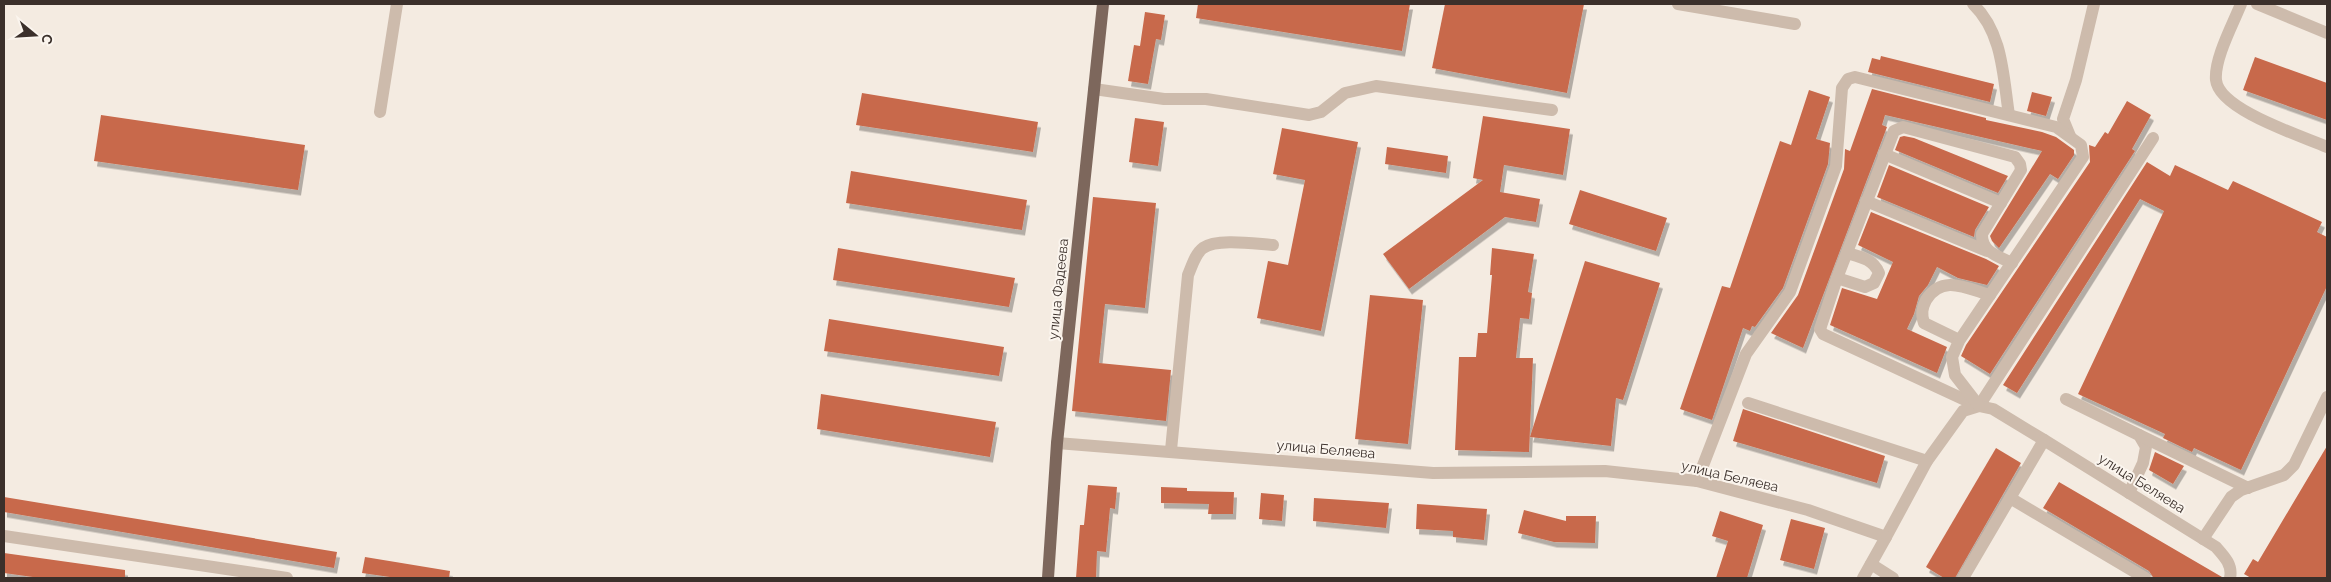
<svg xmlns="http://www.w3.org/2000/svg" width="2331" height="582" font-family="Raleway,sans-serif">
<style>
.building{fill:#c8694b;filter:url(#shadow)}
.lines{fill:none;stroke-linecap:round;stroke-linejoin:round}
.minor{stroke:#cdbbac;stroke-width:12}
.major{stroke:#7d675c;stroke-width:12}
.labels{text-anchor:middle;stroke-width:4;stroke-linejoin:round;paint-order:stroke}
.street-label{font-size:14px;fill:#3b302b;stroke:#fbf5ee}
</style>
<defs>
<filter id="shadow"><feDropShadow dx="3" dy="5.5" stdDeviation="0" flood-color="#0004"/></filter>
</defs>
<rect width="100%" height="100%" fill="#f4ebe1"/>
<g class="building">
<path d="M1198 4H1410L1402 51 1196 18Z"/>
<path d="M1445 4H1584L1567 93 1432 68Z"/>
<path d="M1145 12 1165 15 1161 40 1156 39 1148 84 1128 81 1134 45 1140 46Z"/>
<path d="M1881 56 1994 84 1990 102 1868 72 1872 58 1880 60Z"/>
<path d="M2255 57 2327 83V120L2243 90Z"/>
<path d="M1872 89 1986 118V120L2042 132 2056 137 2074 150V155L2058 179 2050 174 1999 248 1992 241 1990 236 2042 151 1885 115 1882 125 1887 127 1803 348 1771 333 1798 295 1844 169 1845 149 1850 151Z"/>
<path d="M1809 90 1830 97 1816 139 1830 143 1828 164 1783 288 1755 327 1752 326 1750 331 1743 328 1712 420 1680 409 1722 286 1730 288 1780 141 1791 145Z"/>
<path d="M2032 92 2052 97 2046 116 2027 111Z"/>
<path d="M862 93 1038 122 1033 152 856 125Z"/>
<path d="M2127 101 2151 115 2132 149 2135 151 1990 374 1961 356 1966 345 2090 162 2089 145 2095 147 2105 132 2108 134Z"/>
<path d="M101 115 305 145 298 190 94 161Z"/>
<path d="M1483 116 1570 129 1563 175 1504 165 1500 192 1540 199 1536 222 1505 217 1409 289 1383 254 1483 180 1473 178Z"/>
<path d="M1135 118 1164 122 1158 166 1129 162Z"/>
<path d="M1282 128 1358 142 1321 331 1257 318 1268 261 1288 265 1305 180 1273 174Z"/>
<path d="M1904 136 1914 138 2008 176 1998 193 1895 150 1900 137Z"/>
<path d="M1387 147 1448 156 1446 173 1385 164Z"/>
<path d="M2147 162 2170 176 2175 165 2228 190 2233 181 2322 222 2317 232 2327 237V286L2241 470 2194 448 2192 452 2163 438 2165 434 2078 394 2164 211 2140 199 2017 393 2003 385Z"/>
<path d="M1889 165 1989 207 1975 230 1974 237 1877 197Z"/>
<path d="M851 171 1027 200 1022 230 846 203Z"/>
<path d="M1580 190 1667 218 1656 251 1569 224Z"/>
<path d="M1093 197 1156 203 1145 308 1105 304 1099 363 1171 370 1166 421 1072 411Z"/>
<path d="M1871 212 1986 259 1999 266 1987 285 1958 278 1937 267 1928 285 1919 296 1914 314 1907 329 1947 347 1937 373 1830 325 1842 288 1877 299 1893 262 1858 245Z"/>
<path d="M838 248 1015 278 1009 307 833 280Z"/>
<path d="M1492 248 1534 254 1528 292 1532 293 1529 319 1520 318 1516 358H1533L1529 452 1455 450 1459 357H1476L1478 333H1487L1492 275H1490Z"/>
<path d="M1585 261 1660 283 1623 400 1616 398 1611 446 1530 437Z"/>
<path d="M1370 295 1423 300 1408 444 1355 439Z"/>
<path d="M829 319 1004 347 999 376 824 351Z"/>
<path d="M821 394 996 422 990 457 817 429Z"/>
<path d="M1743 409 1885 456 1877 483 1733 441Z"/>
<path d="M2327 446V578H2251L2244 574 2253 559 2258 562Z"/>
<path d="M1996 448 2021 463 1955 578H1944L1926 567Z"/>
<path d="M2155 452 2184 466 2173 484 2149 470Z"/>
<path d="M2059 482 2222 577V578L2153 577 2149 571 2043 508Z"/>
<path d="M1088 485 1117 487 1115 509 1110 508 1106 552 1097 551 1096 578H1076L1080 525H1084Z"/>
<path d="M1161 487 1187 488V491L1234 492 1233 514H1208L1209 504 1161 503Z"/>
<path d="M1261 493 1284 495 1282 521 1259 519Z"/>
<path d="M4 497 337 552 334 568 4 512Z"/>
<path d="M1314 498 1389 503 1386 528 1313 521Z"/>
<path d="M1417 504 1487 509 1484 540 1453 537V531L1416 529Z"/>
<path d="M1524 510 1566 521V516H1596L1595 543 1554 542 1518 533Z"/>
<path d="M1720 511 1763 525 1747 578H1716L1728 541 1712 536Z"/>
<path d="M1791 519 1825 528 1814 569 1780 560Z"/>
<path d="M4 553 125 570V578H40L4 573Z"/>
<path d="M365 557 450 571 449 578H397L362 573Z"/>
</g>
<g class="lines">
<g class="minor">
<path d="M1678 4 1795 24"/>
<path d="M1973 4C2003 33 2003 76 2009 115"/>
<path d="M2241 4C2233 24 2214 59 2216 80 2219 110 2302 136 2327 147"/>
<path d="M2257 4 2327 33"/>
<path d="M1094 89 1164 99H1206L1309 115 1321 112 1345 93 1376 86 1552 110"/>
<path d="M380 112 397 4"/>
<path d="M2070 136 2063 119 2076 80 2094 4"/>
<path d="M1884 154 2001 203"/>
<path d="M1866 201 1987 251"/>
<path d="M1837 278 1865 287 1874 283 1879 273C1873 259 1861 257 1847 253"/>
<path d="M1959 340 1924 323C1921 314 1922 308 1926 300 1942 274 1966 288 1990 295"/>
<path d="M2066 399 2139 435 2146 447 2143 463 2129 493"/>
<path d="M1748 403 1927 461"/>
<path d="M1976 405 1823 334 1820 329 1837 278 1894 131 1903 127 2015 157 2020 164 2021 170 1982 234C1981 252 1998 256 2012 263"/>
<path d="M1979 406 2153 138"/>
<path d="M2139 435 2248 488"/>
<path d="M1057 443 1433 473 1605 471 1697 481 1808 510 1886 537 1927 461 1963 411 1979 406 1993 409 2044 440 2216 547C2224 556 2233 565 2230 578"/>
<path d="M1171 450 1188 275C1192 266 1195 254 1203 248 1217 238 1256 244 1273 245"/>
<path d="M1697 481 1746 354 1790 292 1836 166 1842 88 1848 79 1855 77 2056 127 2081 145 2083 157 1959 341 1952 357 1955 375 1979 406"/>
<path d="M2010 498 2145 578"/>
<path d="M4 536 287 578"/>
<path d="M2203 539 2231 497 2241 490 2284 475 2294 465 2327 397"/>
<path d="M1871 564 1893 578"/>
<path d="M1863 578 1886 537"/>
<path d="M1963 578 2044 440"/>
</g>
<path class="major" d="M1048 578 1057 443 1103 4"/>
</g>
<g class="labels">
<g class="street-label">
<text transform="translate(1058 289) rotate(-84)" y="5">улица Фадеева</text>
<text transform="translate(1326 449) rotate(5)" y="5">улица Беляева</text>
<text transform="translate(1730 476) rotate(13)" y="5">улица Беляева</text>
<text transform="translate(2142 483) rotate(32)" y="5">улица Беляева</text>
</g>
</g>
<rect width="2331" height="582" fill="none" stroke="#3b302b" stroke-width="10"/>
<g transform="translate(35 35) rotate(108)" stroke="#fbf5ee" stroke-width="4" paint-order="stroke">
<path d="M0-4L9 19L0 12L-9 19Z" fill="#3b302b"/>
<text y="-8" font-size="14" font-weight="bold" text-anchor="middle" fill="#3b302b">С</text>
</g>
</svg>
